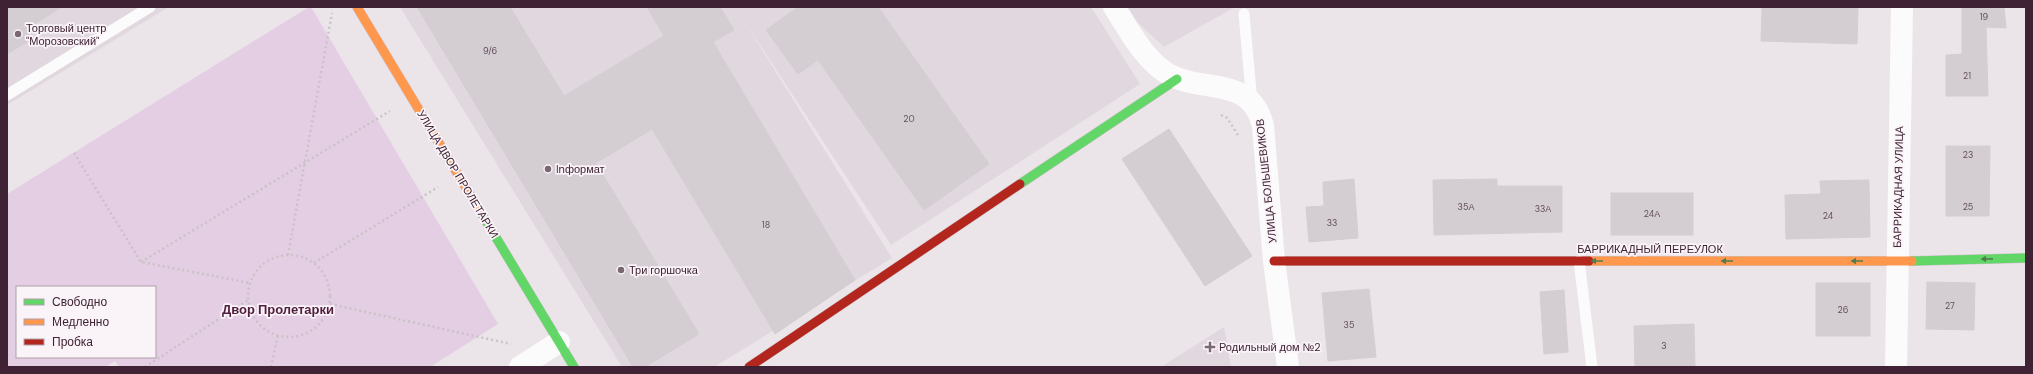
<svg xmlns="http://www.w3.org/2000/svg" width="2033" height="374" font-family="'DM Sans',sans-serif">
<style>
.built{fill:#e0d7df}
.green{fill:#e3cee3;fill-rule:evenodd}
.building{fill:#d4ced3;stroke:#d4ced3}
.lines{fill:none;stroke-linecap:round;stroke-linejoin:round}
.fast-casing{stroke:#cbc2c8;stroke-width:10}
.slow-casing{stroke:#cbc2c8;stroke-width:10}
.jam-casing{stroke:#cbc2c8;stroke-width:10}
.path{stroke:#cbc2c7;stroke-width:2.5;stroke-dasharray:2 3;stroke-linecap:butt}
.lane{stroke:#fcfbfc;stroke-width:11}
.street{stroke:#fcfbfc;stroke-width:22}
.fast{stroke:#63d668;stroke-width:9}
.slow{stroke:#ff974d;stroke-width:9}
.jam{stroke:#b3261e;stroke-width:9}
.oneway{fill:#517c4e}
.poi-dot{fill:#7b6774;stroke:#faf4f9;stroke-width:1.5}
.labels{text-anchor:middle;stroke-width:3.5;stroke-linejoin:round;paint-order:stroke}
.number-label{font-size:9px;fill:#654e5c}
.poi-label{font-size:11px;fill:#3f2334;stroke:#faf4f9;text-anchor:start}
.street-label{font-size:11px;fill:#3f2334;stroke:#faf4f9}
.quarter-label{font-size:13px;font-weight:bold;fill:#521e3d;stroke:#faf4f9}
</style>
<rect width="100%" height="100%" fill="#ebe5ea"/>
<g class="built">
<path d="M7 7H169L7 105Z"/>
<path d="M400 7H1091L1140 84 891 245 741 16 892 258 714 367H622Z"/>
<path d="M1128 7H1235L1164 47 1138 23Z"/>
<path d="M1224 327 1231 367H1161Z"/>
</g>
<path class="green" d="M309 7H311L498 324 430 367H119L115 361 105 367H7V194ZM17 287H155V357H17Z"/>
<g class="building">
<path d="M7 7H62L26 29 32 39 7 54Z"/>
<path d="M417 7H510L564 96 664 36 647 7H720L734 30 713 42 855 280 775 334 652 129 596 163 699 334 645 367H633Z"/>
<path d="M798 7H878L989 164 924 210 818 60 798 74 766 30Z"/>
<path d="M1762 7H1858L1857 44 1761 41Z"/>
<path d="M1962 7H2004L2006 28 1986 27 1988 96H1946V55L1962 54Z"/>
<path d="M1169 129 1252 256 1205 286 1122 159Z"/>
<path d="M1946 146H1990L1989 216H1946Z"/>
<path d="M1354 179 1358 238 1309 242 1306 207 1324 206 1323 182Z"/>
<path d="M1497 179V186H1562V232L1434 235 1433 180Z"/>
<path d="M1869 180 1870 237 1786 239 1785 195 1821 194 1820 181Z"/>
<rect x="1611" y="193" width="82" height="42"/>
<path d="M1927 282 1975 283 1974 330 1926 329Z"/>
<rect x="1816" y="283" width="54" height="53"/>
<path d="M1369 289 1376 357 1328 361 1322 293Z"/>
<path d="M1564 290 1568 352 1544 354 1540 292Z"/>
<path d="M1694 324 1695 367H1635L1634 326Z"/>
</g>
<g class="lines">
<defs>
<g id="fast">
<path d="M1020 184 1177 79"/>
<path d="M480 211 574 367"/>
<path d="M1912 261 2026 258"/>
</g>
<g id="slow">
<path d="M357 7 480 211"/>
<path d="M1589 261H1912"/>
</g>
<g id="jam">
<path d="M1274 261H1589"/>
<path d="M749 367 1020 184"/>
</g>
</defs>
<use href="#fast" class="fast-casing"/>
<use href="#slow" class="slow-casing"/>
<use href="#jam" class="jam-casing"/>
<g class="path">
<path d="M1221 115 1227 118 1238 135"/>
<path d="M74 153 141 262 250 283"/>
<path d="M288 255 332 13"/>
<circle cx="289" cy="296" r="41"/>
<path d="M141 262 390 111"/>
<path d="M314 263 438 187"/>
<path d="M330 304 511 344"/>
<path d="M145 367 248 300"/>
<path d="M271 367 278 335"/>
</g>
<g class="lane">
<path d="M1244 14 1252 103"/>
<path d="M7 95 150 7"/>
<path d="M1579 261 1592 367"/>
</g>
<g class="street">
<path d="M1114 7C1129 30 1142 56 1165 72 1199 95 1251 73 1263 126L1274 261 1288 367"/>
<path d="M520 367 559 342"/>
<path d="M1896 367 1902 7"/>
</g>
<use href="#fast" class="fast"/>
<use href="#slow" class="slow"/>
<use href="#jam" class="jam"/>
</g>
<defs><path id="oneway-solid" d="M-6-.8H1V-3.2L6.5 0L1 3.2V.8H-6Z"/></defs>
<g class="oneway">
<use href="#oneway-solid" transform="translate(1987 259) rotate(179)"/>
<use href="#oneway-solid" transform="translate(1597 261) rotate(180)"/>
<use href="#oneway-solid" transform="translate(1727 261) rotate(180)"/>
<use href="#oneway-solid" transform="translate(1857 261) rotate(180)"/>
</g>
<g class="poi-dot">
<circle cx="18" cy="34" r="4"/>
<circle cx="548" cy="169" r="4"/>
<circle cx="621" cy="270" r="4"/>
<path d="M1208 341h4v4h4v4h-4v4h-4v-4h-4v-4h4z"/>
</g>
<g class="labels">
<g class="number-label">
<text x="1984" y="20">19</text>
<text x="490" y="54">9/6</text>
<text x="1967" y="79">21</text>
<text x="909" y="122">20</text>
<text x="1968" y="158">23</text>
<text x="1466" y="210">35А</text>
<text x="1968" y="210">25</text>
<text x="1543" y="212">33А</text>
<text x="1652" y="217">24А</text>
<text x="1828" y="219">24</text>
<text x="1332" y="226">33</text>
<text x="766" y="228">18</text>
<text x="1950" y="309">27</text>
<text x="1843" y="313">26</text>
<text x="1349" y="328">35</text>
<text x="1664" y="349">3</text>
</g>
<g class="poi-label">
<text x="26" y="32">Торговый центр<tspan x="26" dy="13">"Морозовский"</tspan></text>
<text x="556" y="173">Inформат</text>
<text x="629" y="274">Три горшочка</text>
<text x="1219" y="351">Родильный дом №2</text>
</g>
<g class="street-label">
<text transform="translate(458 174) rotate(59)" y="4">УЛИЦА ДВОР ПРОЛЕТАРКИ</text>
<text transform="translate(1266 181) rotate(-96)" y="4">УЛИЦА БОЛЬШЕВИКОВ</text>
<text transform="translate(1898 187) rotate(-89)" y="4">БАРРИКАДНАЯ УЛИЦА</text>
<text x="1650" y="253">БАРРИКАДНЫЙ ПЕРЕУЛОК</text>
</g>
<g class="quarter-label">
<text x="278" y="314">Двор Пролетарки</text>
</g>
</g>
<rect width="2033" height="374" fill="none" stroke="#3f2334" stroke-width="16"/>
<rect x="16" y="286" width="140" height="72" fill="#faf4f9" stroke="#afa0aa"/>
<rect x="24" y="299" width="20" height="6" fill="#63d668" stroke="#afa0aa"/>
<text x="52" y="306" font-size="12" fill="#3f2334">Свободно</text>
<rect x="24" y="319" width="20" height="6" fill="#ff974d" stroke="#afa0aa"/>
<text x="52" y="326" font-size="12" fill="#3f2334">Медленно</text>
<rect x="24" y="339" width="20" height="6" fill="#b3261e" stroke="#afa0aa"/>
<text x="52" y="346" font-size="12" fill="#3f2334">Пробка</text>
</svg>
